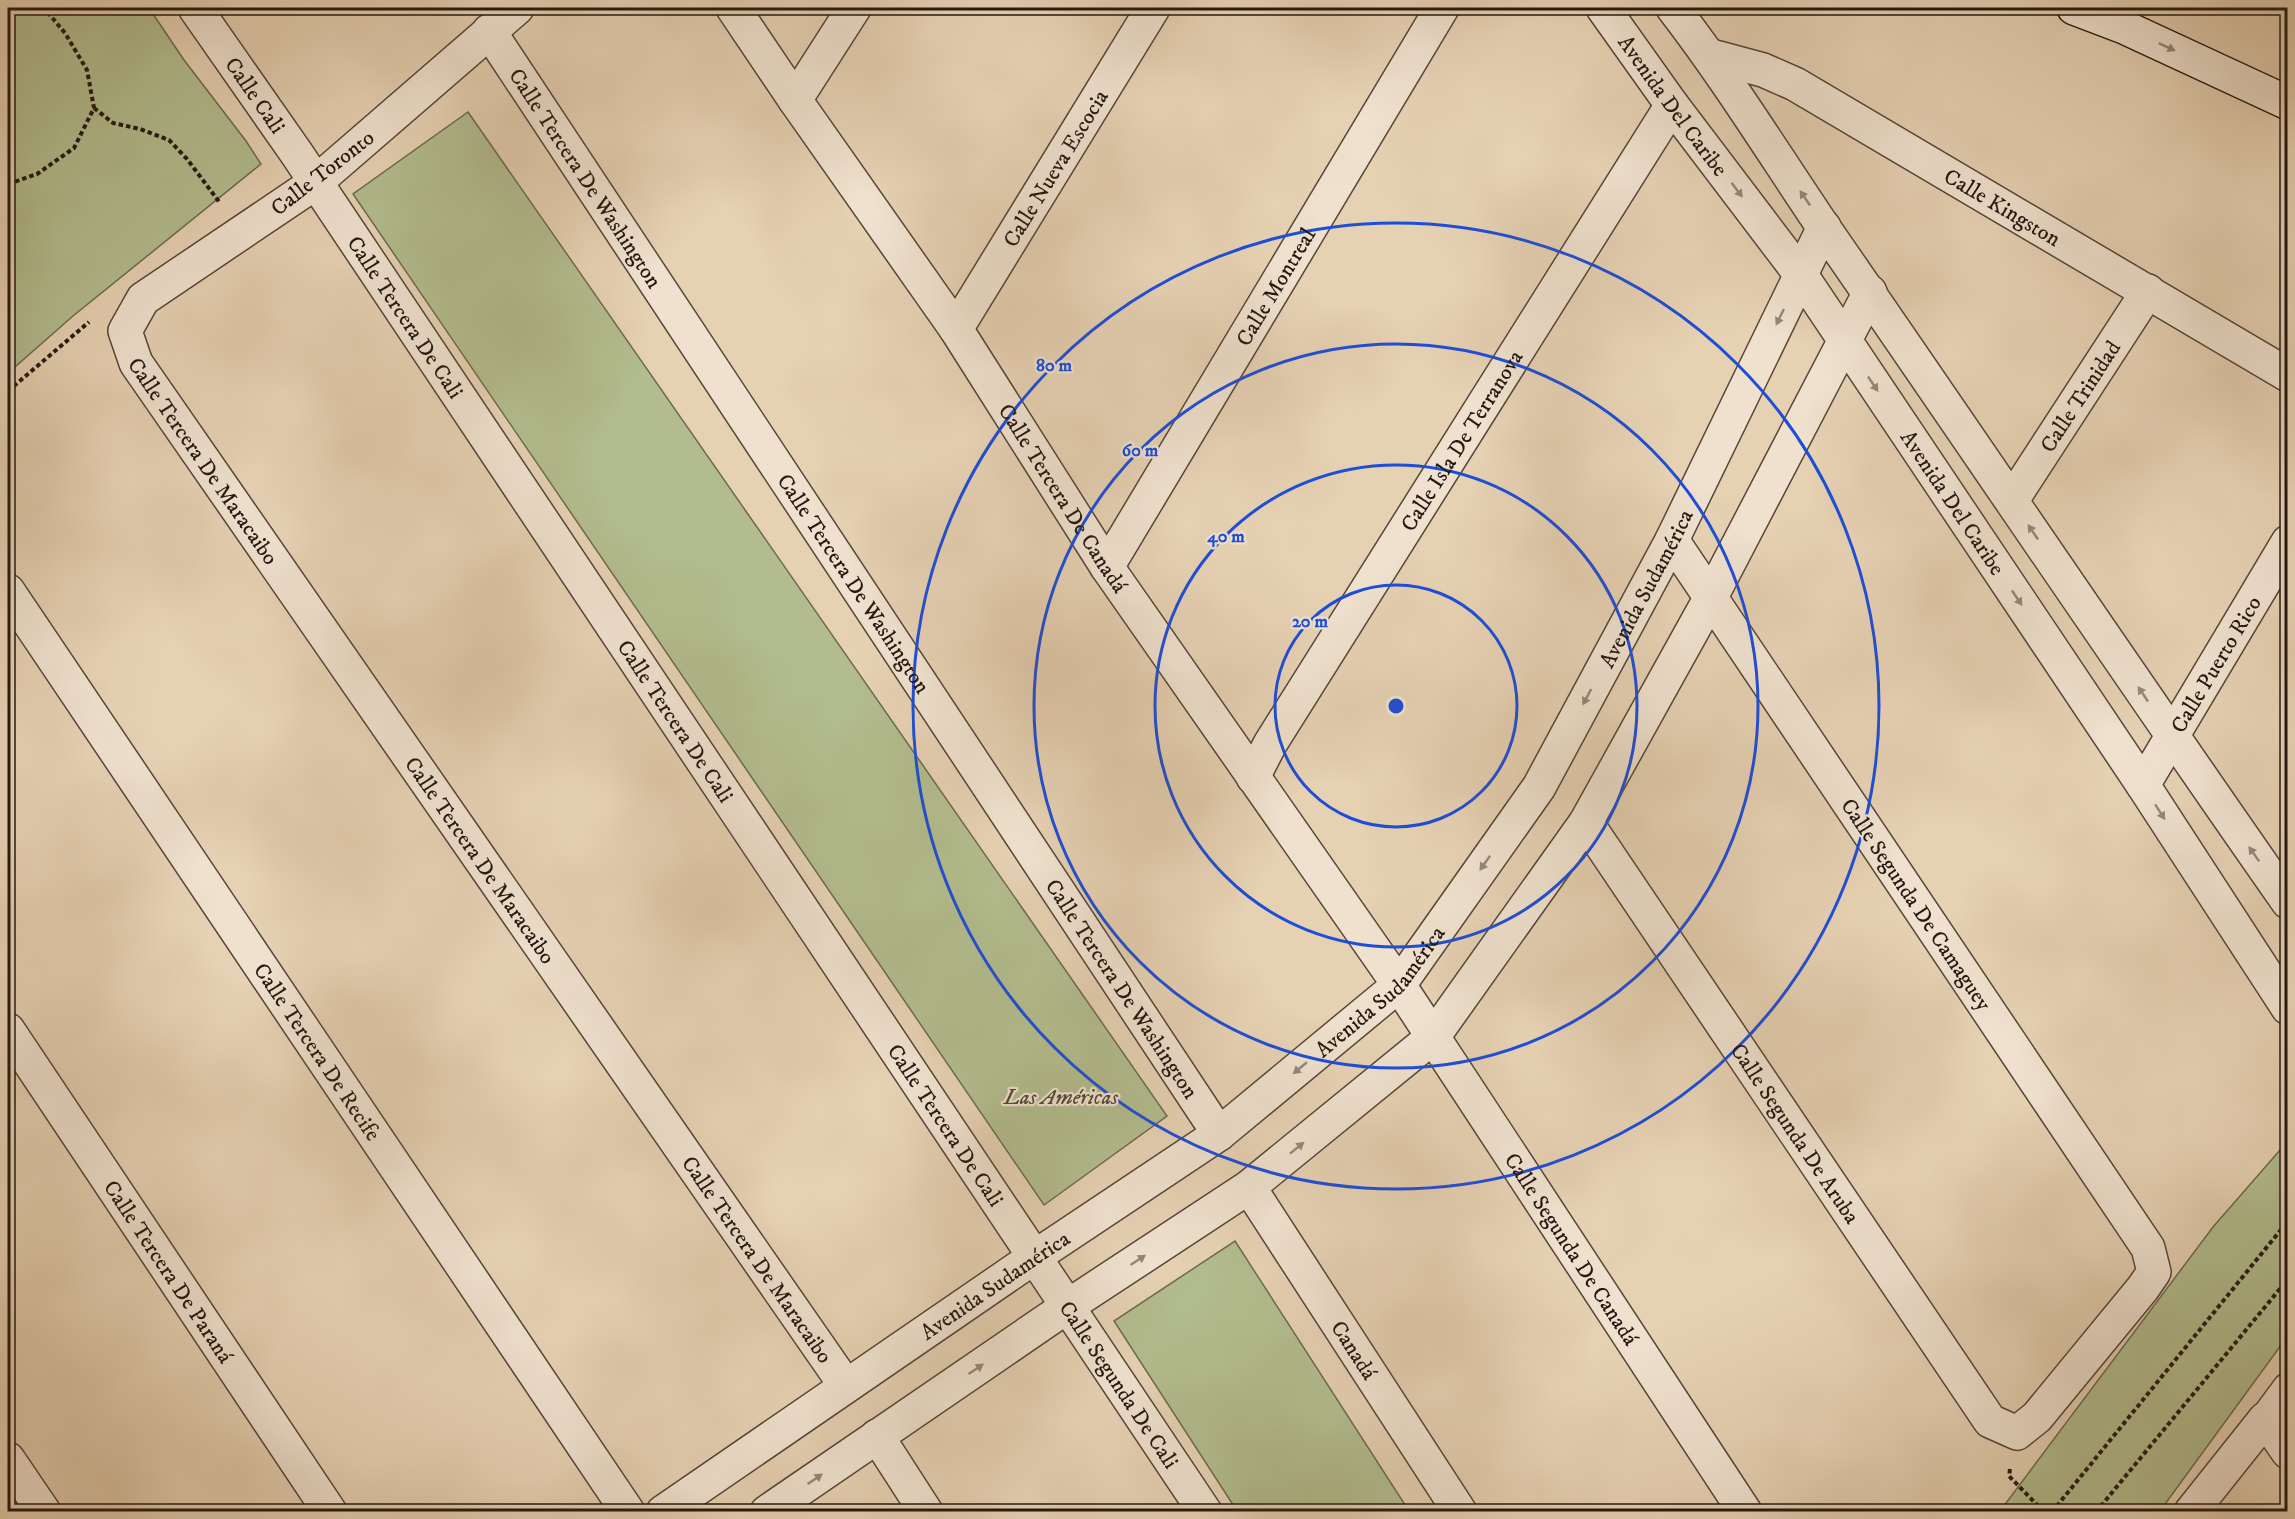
<svg xmlns="http://www.w3.org/2000/svg" width="2295" height="1519" font-family="'IM FELL DW Pica',serif">
<style>
.green{fill:#b2bc8e;stroke:#6b6a50;stroke-width:1.5}
.lines{fill:none;stroke-linecap:round;stroke-linejoin:round}
.pedestrian-casing{stroke:#54463a;stroke-width:33}
.minor-casing{stroke:#54463a;stroke-width:36}
.tertiary-casing{stroke:#54463a;stroke-width:36}
.secondary-casing{stroke:#241812;stroke-width:36}
.path{stroke:#241812;stroke-width:4;stroke-dasharray:4.5 3;stroke-linecap:butt}
.pedestrian{stroke:#efe1ce;stroke-width:30}
.minor{stroke:#efe1ce;stroke-width:33}
.tertiary{stroke:#efe1ce;stroke-width:33}
.secondary{stroke:#efe1ce;stroke-width:33}
.oneway{fill:#948779}
.ring{fill:none;stroke:#1d4ed8;stroke-width:3}
.labels{text-anchor:middle;stroke-width:4.5;stroke-linejoin:round;paint-order:stroke}
.street-label{font-size:22px;fill:#241812;stroke:#efe1ce}
.park-label{font-size:22px;font-style:italic;fill:#4f4937;stroke:#efe1ce}
.centre{fill:#1d4ed8;stroke:#efe1ce;stroke-width:3}
.ring-label{font-size:18px;text-anchor:middle;font-weight:bold;fill:#1d4ed8;stroke:#efe1ce;stroke-width:4.5;stroke-linejoin:round;paint-order:stroke}
</style>
<rect width="100%" height="100%" fill="#e6d1b3"/>
<filter id="stains"><feTurbulence type="fractalNoise" baseFrequency=".00333" numOctaves="4"/><feColorMatrix values="0 0 0 0 .2 0 0 0 0 .09 0 0 0 0 .02 0 0 0 .5 -.17"/></filter>
<radialGradient id="worn" r=".72"><stop offset=".6" stop-color="#630" stop-opacity="0"/><stop offset="1" stop-color="#630" stop-opacity=".3"/></radialGradient>
<g class="green">
<path d="M8 8H149L184 60 246 141 261 164 73 316 8 373Z"/>
<path d="M468 112 1167 1116 1044 1205 353 194Z"/>
<path d="M2287 1142V1337L2160 1511H2000L2213 1227Z"/>
<path d="M1235 1241 1409 1511H1237L1114 1321Z"/>
</g>
<g class="lines">
<defs>
<path id="pedestrian" d="M2265 1419 2288 1388"/>
<g id="minor">
<path id="s1" d="M195 8 297 154 1205 1512"/>
<path id="s2" d="M517 8 315 183 143 299 125 331 136 363 846 1386"/>
<path id="s3" d="M733 8 795 100 956 329 1107 567 1399 985 1745 1512"/>
<path id="s4" d="M489 31 1219 1134"/>
<path id="s5" d="M1711 56 1763 70 1795 84 2288 375"/>
<path d="M795 100 854 8"/>
<path id="s6" d="M956 329 1153 8"/>
<path id="s7" d="M2012 500 2148 291"/>
<path id="s8" d="M1107 567 1442 8"/>
<path id="s9" d="M8 591 628 1512"/>
<path id="s10" d="M1253 777 1270 744 1672 105"/>
<path id="s11" d="M2143 785 2288 542"/>
<path id="s12" d="M1586 822 1990 1421 2017 1433 2037 1417 2143 1288 2154 1272 2148 1248 1672 540"/>
<path id="s13" d="M8 1030 330 1512"/>
<path id="s14" d="M1249 1187 1460 1512"/>
<path d="M877 1436 926 1512"/>
<path d="M8 1459 44 1512"/>
<path d="M2191 1512 2265 1419 2288 1452"/>
</g>
<g id="tertiary">
<path id="s15" d="M1603 8 1672 105 1801 275 2143 785 2288 1008"/>
<path d="M1673 8C1727 78 1774 154 1824 228 1979 452 2131 678 2288 902"/>
<path id="s16" d="M663 1512 1036 1256 1219 1134 1399 985 1539 787 1672 540 1824 227"/>
<path d="M767 1512 1068 1306 1249 1187 1433 1037 1586 822 1711 597 1870 292"/>
</g>
<path id="secondary" d="M2074 8 2124 27 2288 103"/>
</defs>
<use href="#pedestrian" class="pedestrian-casing"/>
<use href="#minor" class="minor-casing"/>
<use href="#tertiary" class="tertiary-casing"/>
<use href="#secondary" class="secondary-casing"/>
<g class="path">
<path d="M94 108 113 123 140 129 169 140 187 159 220 203"/>
<path d="M8 184 37 174 74 148 94 108 87 70 65 33 44 8"/>
<path d="M8 391 89 322"/>
<path d="M2010 1469 2009 1476 2044 1512"/>
<path d="M2052 1512 2288 1221"/>
<path d="M2096 1512 2288 1279"/>
</g>
<use href="#pedestrian" class="pedestrian"/>
<use href="#minor" class="minor"/>
<use href="#tertiary" class="tertiary"/>
<use href="#secondary" class="secondary"/>
</g>
<defs><path id="oneway-solid" d="M-6-.8H1V-3.2L6.5 0L1 3.2V.8H-6Z" transform="scale(1.5)"/></defs>
<g class="oneway">
<use href="#oneway-solid" transform="translate(2167 47) rotate(25)"/>
<use href="#oneway-solid" transform="translate(1737 190) rotate(53)"/>
<use href="#oneway-solid" transform="translate(1805 198) rotate(-124)"/>
<use href="#oneway-solid" transform="translate(1780 317) rotate(116)"/>
<use href="#oneway-solid" transform="translate(1873 384) rotate(56)"/>
<use href="#oneway-solid" transform="translate(2033 532) rotate(-124)"/>
<use href="#oneway-solid" transform="translate(2017 598) rotate(56)"/>
<use href="#oneway-solid" transform="translate(2143 694) rotate(-124)"/>
<use href="#oneway-solid" transform="translate(1587 697) rotate(118)"/>
<use href="#oneway-solid" transform="translate(2160 812) rotate(57)"/>
<use href="#oneway-solid" transform="translate(2254 854) rotate(-125)"/>
<use href="#oneway-solid" transform="translate(1485 863) rotate(125)"/>
<use href="#oneway-solid" transform="translate(1300 1068) rotate(140)"/>
<use href="#oneway-solid" transform="translate(1297 1148) rotate(-39)"/>
<use href="#oneway-solid" transform="translate(1138 1260) rotate(-33)"/>
<use href="#oneway-solid" transform="translate(976 1369) rotate(-34)"/>
<use href="#oneway-solid" transform="translate(815 1479) rotate(-34)"/>
</g>
<g class="ring">
<circle cx="1396" cy="706" r="121"/>
<circle cx="1396" cy="706" r="241"/>
<circle cx="1396" cy="706" r="362"/>
<circle cx="1396" cy="706" r="483"/>
</g>
<g class="labels">
<g class="street-label">
<text dy="8" stroke="none"><textPath href="#s1" startOffset="106">Calle Cali</textPath></text>
<text dy="8" stroke="none"><textPath href="#s15" startOffset="120">Avenida Del Caribe</textPath></text>
<text dy="8" stroke="none"><textPath href="#s6" startOffset="189">Calle Nueva Escocia</textPath></text>
<text transform="translate(322 172) rotate(-38)" y="8">Calle Toronto</text>
<text dy="8" stroke="none"><textPath href="#s4" startOffset="176">Calle Tercera De Washington</textPath></text>
<text dy="8" stroke="none"><textPath href="#s5" startOffset="330">Calle Kingston</textPath></text>
<text dy="8" stroke="none"><textPath href="#s8" startOffset="327">Calle Montreal</textPath></text>
<text dy="8" stroke="none"><textPath href="#s1" startOffset="374">Calle Tercera De Cali</textPath></text>
<text dy="8" stroke="none"><textPath href="#s7" startOffset="124">Calle Trinidad</textPath></text>
<text dy="8" stroke="none"><textPath href="#s10" startOffset="396">Calle Isla De Terranova</textPath></text>
<text dy="8" stroke="none"><textPath href="#s2" startOffset="664">Calle Tercera De Maracaibo</textPath></text>
<text dy="8" stroke="none"><textPath href="#s3" startOffset="591">Calle Tercera De Canadá</textPath></text>
<text dy="8" stroke="none"><textPath href="#s15" startOffset="606">Avenida Del Caribe</textPath></text>
<text dy="8" stroke="none"><textPath href="#s4" startOffset="662">Calle Tercera De Washington</textPath></text>
<text dy="8" stroke="none"><textPath href="#s16" startOffset="1374">Avenida Sudamérica</textPath></text>
<text dy="8" stroke="none"><textPath href="#s11" startOffset="141">Calle Puerto Rico</textPath></text>
<text dy="8" stroke="none"><textPath href="#s1" startOffset="860">Calle Tercera De Cali</textPath></text>
<text dy="8" stroke="none"><textPath href="#s2" startOffset="1150">Calle Tercera De Maracaibo</textPath></text>
<text transform="translate(1917 904) rotate(56)" y="8">Calle Segunda De Camaguey</text>
<text dy="8" stroke="none"><textPath href="#s4" startOffset="1148">Calle Tercera De Washington</textPath></text>
<text dy="8" stroke="none"><textPath href="#s16" startOffset="888">Avenida Sudamérica</textPath></text>
<text dy="8" stroke="none"><textPath href="#s9" startOffset="555">Calle Tercera De Recife</textPath></text>
<text dy="8" stroke="none"><textPath href="#s1" startOffset="1346">Calle Tercera De Cali</textPath></text>
<text dy="8" stroke="none"><textPath href="#s12" startOffset="375">Calle Segunda De Aruba</textPath></text>
<text dy="8" stroke="none"><textPath href="#s3" startOffset="1498">Calle Segunda De Canadá</textPath></text>
<text dy="8" stroke="none"><textPath href="#s2" startOffset="1636">Calle Tercera De Maracaibo</textPath></text>
<text dy="8" stroke="none"><textPath href="#s13" startOffset="290">Calle Tercera De Paraná</textPath></text>
<text dy="8" stroke="none"><textPath href="#s16" startOffset="402">Avenida Sudamérica</textPath></text>
<text dy="8" stroke="none"><textPath href="#s14" startOffset="194">Canadá</textPath></text>
<text dy="8" stroke="none"><textPath href="#s1" startOffset="1658">Calle Segunda De Cali</textPath></text>
</g>
<g class="park-label">
<text x="1061" y="1104">Las Américas</text>
</g>
</g>
<circle cx="1396" cy="706" r="9" class="centre"/>
<g class="ring-label">
<text x="1054" y="371">80 m</text>
<text x="1140" y="456">60 m</text>
<text x="1226" y="542">40 m</text>
<text x="1310" y="627">20 m</text>
</g>
<rect width="2295" height="1519" fill="none" stroke="#e6d1b3" stroke-width="30"/>
<rect x="9" y="9" width="2277" height="1501" fill="none" stroke="#241812" stroke-width="3"/>
<rect x="15" y="15" width="2265" height="1489" fill="none" stroke="#241812" stroke-width="1.5"/>
<rect width="100%" height="100%" filter="url(#stains)"/>
<rect width="100%" height="100%" fill="url(#worn)"/>
</svg>
